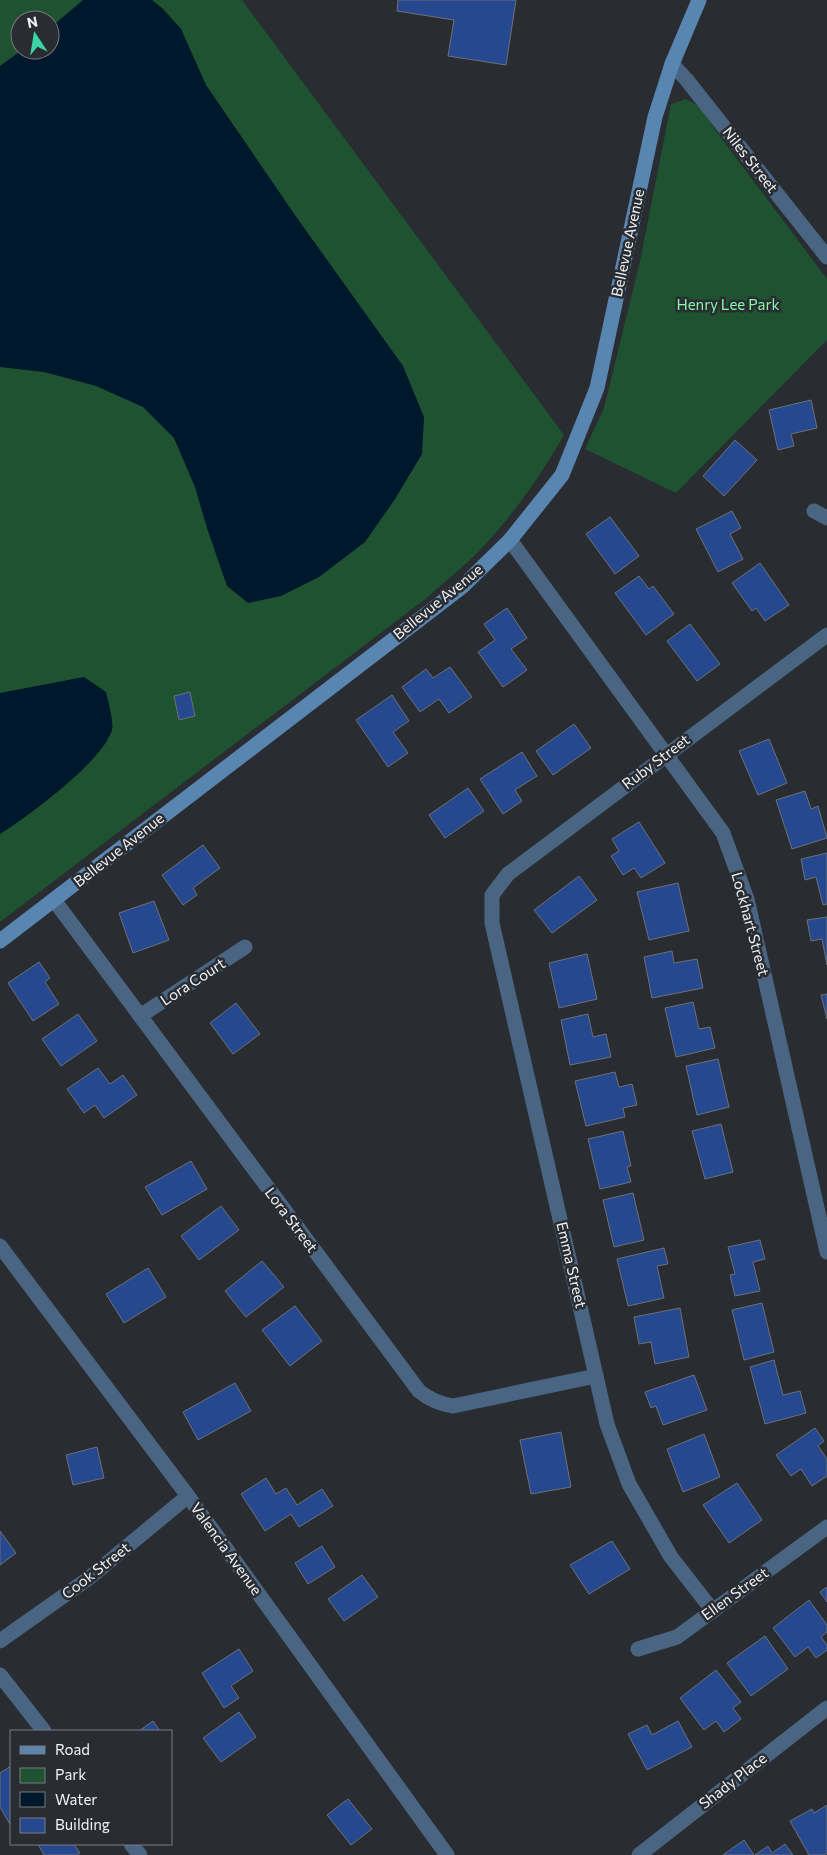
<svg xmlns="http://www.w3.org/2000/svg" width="827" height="1855" font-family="Commissioner,sans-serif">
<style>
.green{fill:#1e5230;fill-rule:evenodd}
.water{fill:#00182b}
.building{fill:#25488e;stroke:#6d7178}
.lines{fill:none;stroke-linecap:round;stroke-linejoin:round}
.street{stroke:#4a6581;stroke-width:15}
.secondary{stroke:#5985b1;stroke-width:15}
.labels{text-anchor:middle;stroke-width:5;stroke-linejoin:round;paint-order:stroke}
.street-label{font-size:15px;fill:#f0f2f6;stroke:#292c31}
.park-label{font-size:15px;fill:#85f7a7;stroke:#292c31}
</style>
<rect width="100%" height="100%" fill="#292c31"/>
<g class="green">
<path d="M0 0H242L564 435C539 478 514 514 480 550 464 567 445 581 428 597L0 922ZM20 20H50V50H20Z"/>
<path d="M686 99 701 107 716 131 827 279V340L676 493 585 449 604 408 640 261 671 104Z"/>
</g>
<g class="water">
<path d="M83 0H152L163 9 181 29 206 85 297 218 403 366 424 417 422 454 395 499 365 542 319 577 281 596 248 603 227 586 207 528 195 487 174 438 143 407 96 386 44 372 0 367V66L22 50H50V28Z"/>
<path d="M84 677 106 692C108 701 114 722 112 730 103 761 29 816 0 834V693Z"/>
</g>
<g class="building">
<path d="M398 0H516L506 65 448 56 454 20 397 11Z"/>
<path d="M811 400 817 428 791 434 794 446 778 450 769 410Z"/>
<path d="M735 440 757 460 724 496 703 476Z"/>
<path d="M732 511 741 528 730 534 743 559 718 572 696 529Z"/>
<path d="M610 517 639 556 615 574 586 534Z"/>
<path d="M760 563 789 605 765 621 756 608 752 611 732 583Z"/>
<path d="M639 576 649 589 653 586 674 614 646 635 615 593Z"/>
<path d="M507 608 527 638 511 649 527 670 503 687 478 652 495 640 484 624Z"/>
<path d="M690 624 720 664 697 681 667 641Z"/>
<path d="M450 667 472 697 449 713 439 699 420 712 402 687 426 669 433 678Z"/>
<path d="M190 692 195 716 179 720 174 696Z"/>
<path d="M392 695 409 721 393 732 408 753 388 767 356 720Z"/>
<path d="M574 724 591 748 553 775 536 751Z"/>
<path d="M769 739 787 783 758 795 739 751Z"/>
<path d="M522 752 537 776 515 790 522 801 503 814 480 779Z"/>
<path d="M468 788 484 811 445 838 429 815Z"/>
<path d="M805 791 811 809 818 806 827 838 792 849 776 800Z"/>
<path d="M639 822 665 863 641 878 634 868 623 875 611 856 619 851 612 839Z"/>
<path d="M203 845 220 868 193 888 197 895 183 905 162 875Z"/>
<path d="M827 853V904L823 905 816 877 805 880 801 859Z"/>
<path d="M579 876 597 900 552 933 534 910Z"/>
<path d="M678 883 689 931 649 940 637 892Z"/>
<path d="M154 901 169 940 133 953 119 913Z"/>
<path d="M827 917V965L822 939 811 941 807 920Z"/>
<path d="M672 951 674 963 697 959 703 988 652 998 644 957Z"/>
<path d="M587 954 597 999 559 1008 549 963Z"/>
<path d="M39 962 50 978 45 982 59 1004 33 1021 8 983Z"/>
<path d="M827 994V1019L821 995Z"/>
<path d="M693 1002 699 1029 710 1027 715 1048 676 1057 665 1008Z"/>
<path d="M236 1003 260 1034 233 1054 210 1023Z"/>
<path d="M78 1014 97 1041 61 1066 42 1039Z"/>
<path d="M588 1014 593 1037 606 1034 611 1057 570 1065 561 1020Z"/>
<path d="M718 1059 729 1107 697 1115 686 1066Z"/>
<path d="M98 1068 110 1084 123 1075 137 1095 104 1118 95 1105 84 1113 67 1089Z"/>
<path d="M615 1072 619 1087 632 1084 637 1105 623 1108 625 1117 586 1126 575 1081Z"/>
<path d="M721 1124 733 1172 705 1179 692 1131Z"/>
<path d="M623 1131 631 1166 627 1167 631 1182 600 1189 588 1139Z"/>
<path d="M191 1161 207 1189 162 1215 145 1187Z"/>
<path d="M633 1193 644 1240 614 1247 603 1200Z"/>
<path d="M221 1206 239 1230 199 1260 181 1236Z"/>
<path d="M760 1240 765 1259 753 1262 760 1291 735 1296 730 1275 735 1274 728 1247Z"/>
<path d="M664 1248 668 1264 657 1266 664 1298 628 1306 617 1259Z"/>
<path d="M262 1261 284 1287 246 1317 225 1291Z"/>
<path d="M148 1268 166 1297 124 1323 106 1294Z"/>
<path d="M762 1303 774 1352 744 1360 732 1310Z"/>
<path d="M295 1306 322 1341 290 1366 262 1330Z"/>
<path d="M680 1308 689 1357 655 1364 651 1342 639 1344 634 1317Z"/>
<path d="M774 1360 783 1395 800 1391 806 1413 765 1424 750 1367Z"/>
<path d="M694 1375 707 1410 663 1425 656 1406 651 1408 645 1392Z"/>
<path d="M235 1383 251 1411 198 1440 183 1412Z"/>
<path d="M815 1428 824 1441 818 1446 827 1459V1476L812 1486 801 1469 791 1476 776 1455Z"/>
<path d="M561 1432 571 1487 531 1494 520 1440Z"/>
<path d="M704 1434 720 1477 683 1492 667 1449Z"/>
<path d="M97 1447 104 1478 73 1485 66 1455Z"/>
<path d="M266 1478 276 1494 286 1488 297 1505 322 1489 333 1506 299 1527 291 1514 265 1531 241 1494Z"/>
<path d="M737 1483 762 1520 729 1543 703 1505Z"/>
<path d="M0 1531 16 1553 0 1565Z"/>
<path d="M612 1541 630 1569 589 1594 570 1565Z"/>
<path d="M322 1546 335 1567 308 1584 295 1563Z"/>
<path d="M362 1575 378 1597 344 1621 328 1599Z"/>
<path d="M827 1587V1602L820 1592Z"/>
<path d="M809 1600 827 1625V1632L821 1637 827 1645V1650L816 1658 808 1647 795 1657 773 1628Z"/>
<path d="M765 1636 788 1669 751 1696 727 1663Z"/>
<path d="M239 1649 253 1671 231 1686 239 1698 224 1708 202 1673Z"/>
<path d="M716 1670 741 1702 733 1708 741 1719 724 1732 716 1721 704 1730 680 1698Z"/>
<path d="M239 1712 256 1737 221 1762 203 1738Z"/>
<path d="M153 1721 160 1731H139Z"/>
<path d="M678 1721 692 1747 647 1770 628 1734 647 1725 652 1735Z"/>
<path d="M11 1766V1826L0 1807V1773Z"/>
<path d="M348 1799 372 1829 351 1845 327 1815Z"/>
<path d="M827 1805V1853L824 1855H809L790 1821 812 1809 814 1813Z"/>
<path d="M744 1840 754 1855H723Z"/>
<path d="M38 1844H74L80 1853 76 1855H44Z"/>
<path d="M785 1844 793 1855H755L768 1846 772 1853Z"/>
</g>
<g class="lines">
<g class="street">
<path d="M672 64 686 79 827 257"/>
<path d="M814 511 827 518"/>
<path d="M510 540 723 833 747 899 827 1252"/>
<path d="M54 900 419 1391C430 1400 440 1404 453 1406L596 1376"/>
<path d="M140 1016 245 947"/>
<path d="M0 1246 188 1496 447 1855"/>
<path d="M713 1611 671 1557 629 1484 607 1424 492 923V895L508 874 827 635"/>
<path d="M0 1641 89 1578 188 1496"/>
<path d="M638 1649 677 1637 827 1527"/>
<path d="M0 1675 44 1731"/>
<path d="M131 1844 140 1855"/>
<path d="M639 1855 827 1708"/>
</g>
<path class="secondary" d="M0 941 463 586 510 540 562 475 597 388 655 117 672 64 699 0"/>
</g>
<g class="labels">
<g class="street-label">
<text transform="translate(750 160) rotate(52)" y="5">Niles Street</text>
<text transform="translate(628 243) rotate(-78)" y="5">Bellevue Avenue</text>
<text transform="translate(438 602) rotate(-39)" y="5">Bellevue Avenue</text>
<text transform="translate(656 762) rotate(-37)" y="5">Ruby Street</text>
<text transform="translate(119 850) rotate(-38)" y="5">Bellevue Avenue</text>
<text transform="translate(750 924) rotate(75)" y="5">Lockhart Street</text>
<text transform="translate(193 982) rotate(-33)" y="5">Lora Court</text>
<text transform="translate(291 1220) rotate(53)" y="5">Lora Street</text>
<text transform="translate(571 1265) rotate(77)" y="5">Emma Street</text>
<text transform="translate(226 1549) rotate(54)" y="5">Valencia Avenue</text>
<text transform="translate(96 1571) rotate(-38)" y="5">Cook Street</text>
<text transform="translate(735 1594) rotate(-36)" y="5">Ellen Street</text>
<text transform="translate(733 1781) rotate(-38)" y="5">Shady Place</text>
</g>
<g class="park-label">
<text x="728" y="310">Henry Lee Park</text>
</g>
</g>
<rect x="10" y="1730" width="162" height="115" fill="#292c31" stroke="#797b80"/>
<rect x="20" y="1746" width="25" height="8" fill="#5985b1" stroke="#797b80"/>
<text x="55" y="1755" font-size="15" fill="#f0f2f6">Road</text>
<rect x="20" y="1768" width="25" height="15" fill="#1e5230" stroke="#797b80"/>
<text x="55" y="1780" font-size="15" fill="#f0f2f6">Park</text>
<rect x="20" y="1792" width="25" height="15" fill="#00182b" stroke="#797b80"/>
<text x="55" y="1805" font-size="15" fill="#f0f2f6">Water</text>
<rect x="20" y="1818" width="25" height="15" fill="#25488e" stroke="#797b80"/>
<text x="55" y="1830" font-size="15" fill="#f0f2f6">Building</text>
<g transform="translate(35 35) rotate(348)"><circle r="24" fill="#292c31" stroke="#797b80"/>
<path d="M0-4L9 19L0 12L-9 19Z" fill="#3bd4a4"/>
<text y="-8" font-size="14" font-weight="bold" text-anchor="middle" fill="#f0f2f6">N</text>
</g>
</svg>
